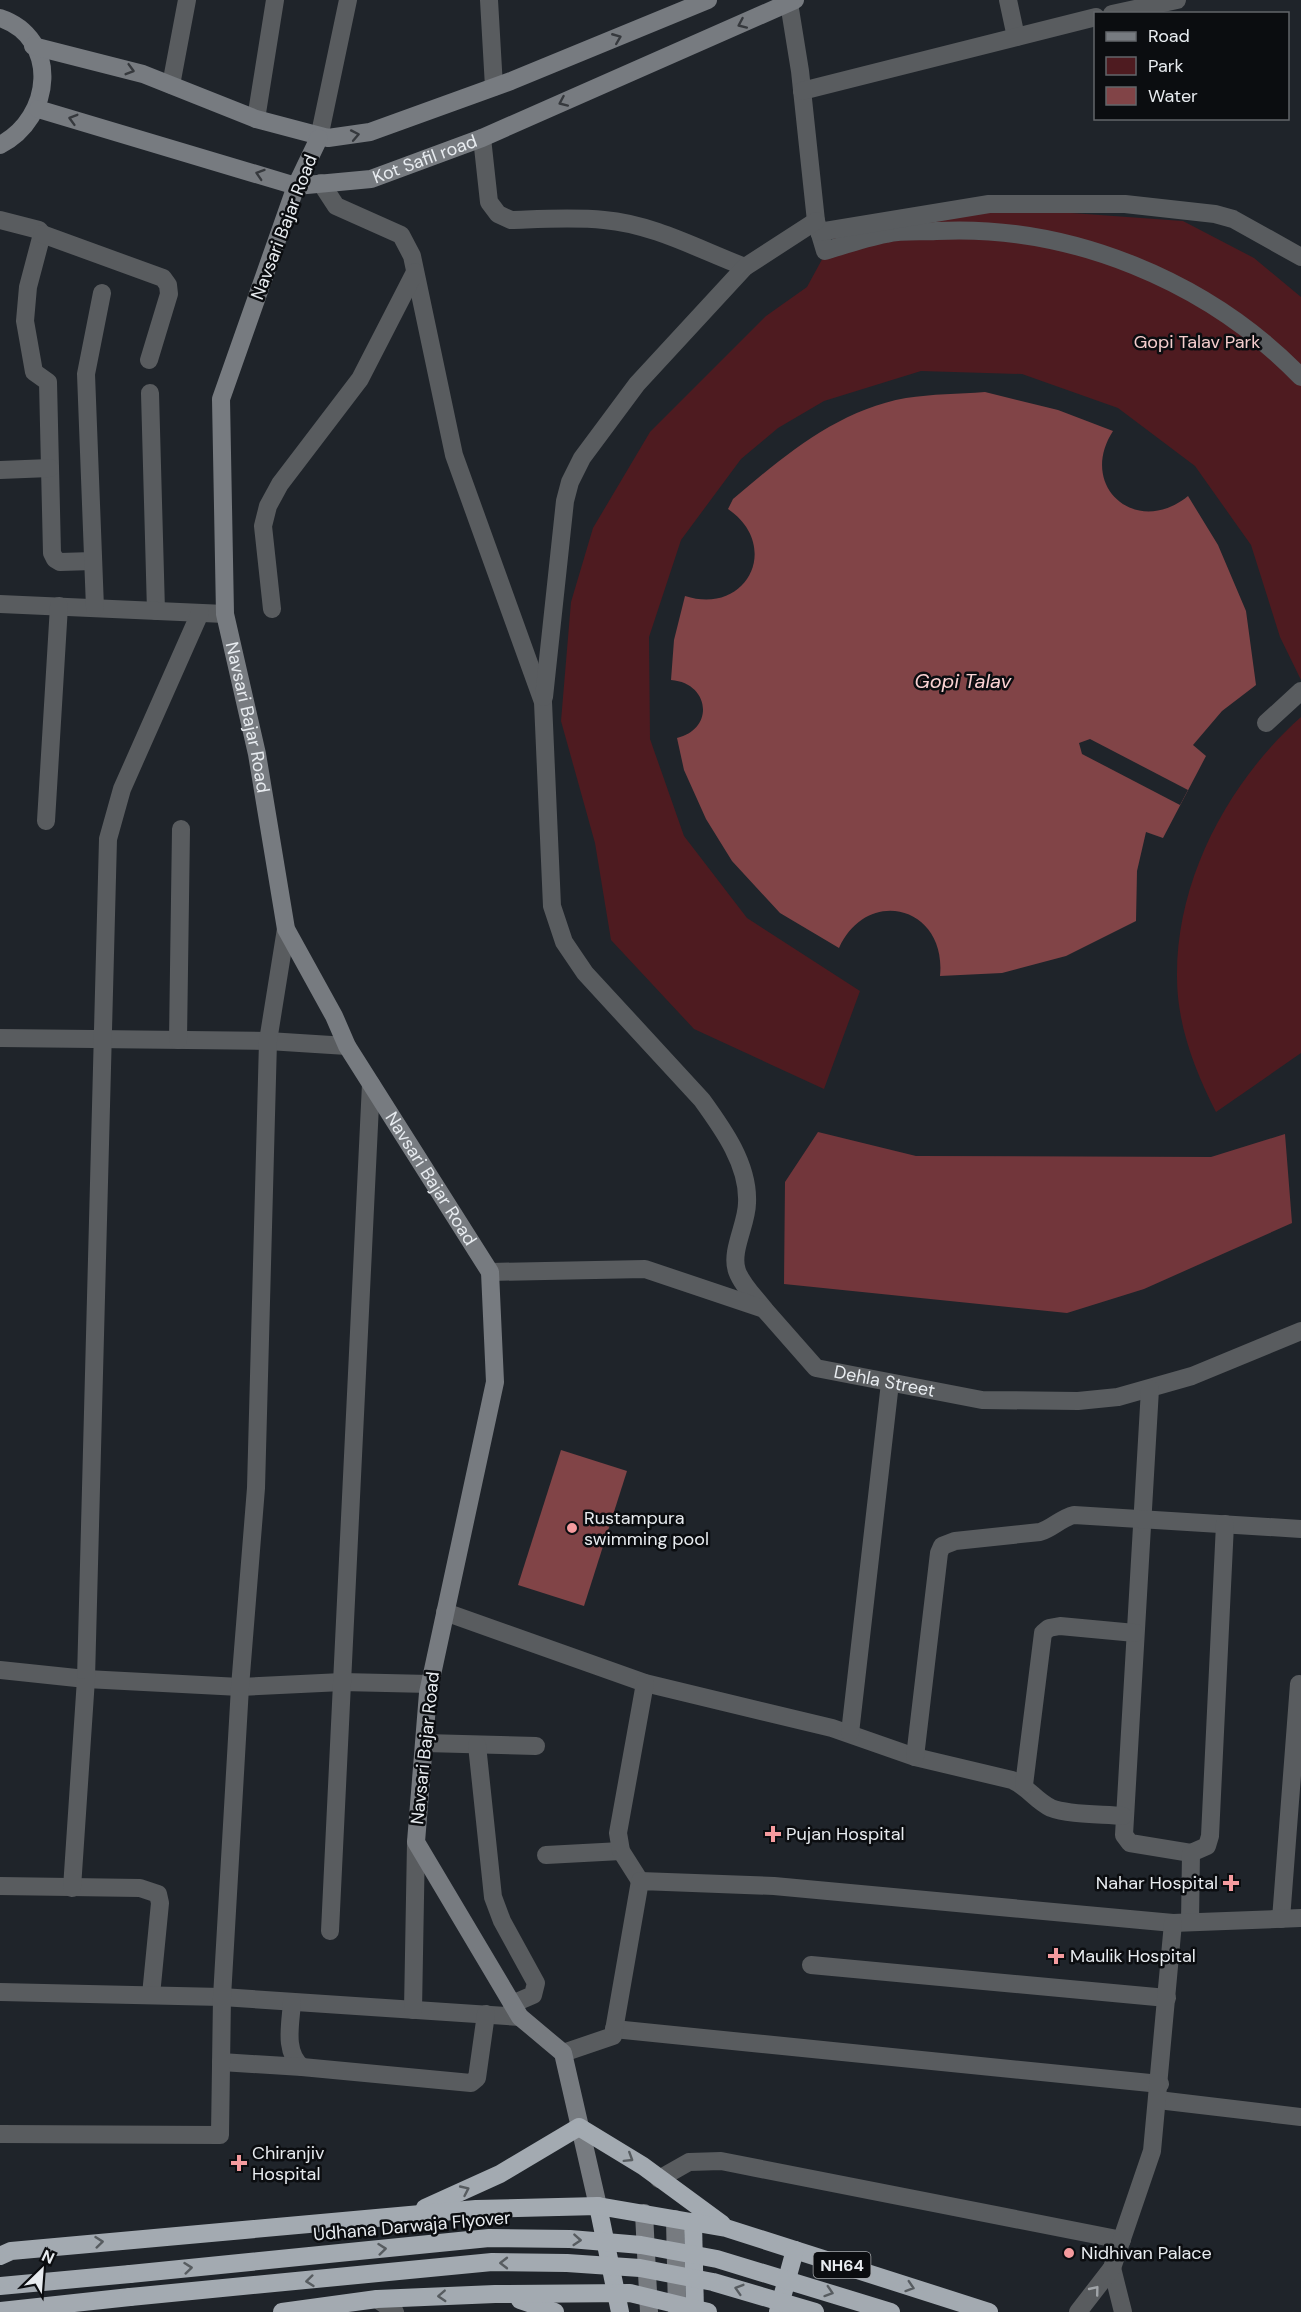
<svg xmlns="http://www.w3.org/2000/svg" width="1301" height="2312" font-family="'DM Sans',sans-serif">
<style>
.green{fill:#4e1b20}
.forest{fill:#72363b}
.water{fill:#814447}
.pier{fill:#1f242a}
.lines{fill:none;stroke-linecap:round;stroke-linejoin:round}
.street{stroke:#595c5f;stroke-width:18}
.secondary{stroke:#777b80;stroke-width:18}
.highway{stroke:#a3aab1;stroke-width:18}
.highway-bridge{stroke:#a3aab1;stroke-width:18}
.oneway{stroke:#36393d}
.oneway2{stroke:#575c60}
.oneway3{stroke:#a0a4a8}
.poi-dot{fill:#f59b9e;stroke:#0b0d10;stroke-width:2}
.labels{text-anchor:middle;stroke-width:5;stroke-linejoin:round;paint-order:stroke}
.shield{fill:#0b0d10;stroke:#a6a9ad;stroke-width:1.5}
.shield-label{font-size:16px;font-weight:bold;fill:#e8ecf0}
.street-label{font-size:18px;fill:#e8ecf0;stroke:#0b0d10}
.park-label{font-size:18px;fill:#f5cdcd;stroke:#0b0d10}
.poi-label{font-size:18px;fill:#e8ecf0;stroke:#0b0d10;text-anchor:start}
.water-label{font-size:20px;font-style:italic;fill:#fbd2d3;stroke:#0b0d10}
</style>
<rect width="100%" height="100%" fill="#1f242a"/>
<g class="green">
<path d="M1003 208 1183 221 1254 258 1301 297V680L1280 637 1251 545 1195 466 1118 408 1022 374 921 371 824 401 778 428 741 459 681 540 649 637 650 739 684 836 747 918 860 991 824 1089 694 1029 611 940 595 843 561 721 571 602 593 528 650 432 766 316 807 287 838 230Z"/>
<path d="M1301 717V1053L1216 1112C1195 1071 1177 1025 1177 977 1176 879 1229 781 1301 717Z"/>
</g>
<path class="forest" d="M818 1132 916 1156 1211 1157 1285 1134 1292 1223 1144 1289 1067 1313 784 1284 785 1182Z"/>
<g class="water">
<path d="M985 392 1058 410 1113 431C1077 487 1137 538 1188 496L1218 545 1246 611 1256 685 1222 711 1193 745 1206 756 1163 838 1146 832 1137 871 1136 921 1066 956 1002 973 940 976C947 907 868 885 839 948L780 913 732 861 706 819 684 770 677 738C715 729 710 683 671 680L674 640 685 596C747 616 782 546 728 509L733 499C785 455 838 410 906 398 932 394 959 394 985 392Z"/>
<path d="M561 1450 627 1471 584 1606 518 1585Z"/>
</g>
<path class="pier" d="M1090 739 1188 790 1180 805 1082 754 1079 743Z"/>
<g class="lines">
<g class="street">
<path d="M489 0 494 87"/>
<path d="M1008 0 1016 37"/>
<path d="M789 3 800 71 816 221 825 251C845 245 865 238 886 234 902 230 920 232 936 231 1070 224 1208 281 1301 377"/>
<path d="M1112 14 1177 0"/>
<path d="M171 85 187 0"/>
<path d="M802 91 1096 17"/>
<path d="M256 119 275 0"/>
<path d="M319 138 348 0"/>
<path d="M482 138 489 202 498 214 511 220C542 219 574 217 604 220 653 224 700 250 745 267"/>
<path d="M321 183 336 206 401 235 412 256 454 455 543 702 552 906 564 942 585 973 702 1100C723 1129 749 1165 747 1203 747 1224 730 1251 737 1271 742 1285 755 1297 764 1309"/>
<path d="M0 220 39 230 42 234 28 287 25 321 34 372 48 382 52 553 55 559 60 562 93 561"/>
<path d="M819 232 989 204H1125L1215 214 1233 219 1301 257"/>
<path d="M42 234 163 278 168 285 169 294 149 360"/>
<path d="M150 393 156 611"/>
<path d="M0 470 50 468"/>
<path d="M0 604 225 614"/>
<path d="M95 608 86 374 102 293"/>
<path d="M272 609 263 526 268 506 280 484 360 379 415 272"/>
<path d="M544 697 565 501 570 482 582 458 637 384 745 267 816 221"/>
<path d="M1266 723 1301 691"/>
<path d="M46 821 59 606"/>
<path d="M0 1038 268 1041 347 1046"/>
<path d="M178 1040 181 829"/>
<path id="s1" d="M490 1272 645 1269 764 1309 816 1368 982 1400 1078 1401 1118 1397 1192 1376 1301 1331"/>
<path d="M1150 1389 1124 1835 1130 1843 1191 1853"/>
<path d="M445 1612 645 1683 832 1728 915 1757 1012 1780C1028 1787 1036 1801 1051 1808 1068 1815 1104 1814 1123 1816"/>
<path d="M0 1670 86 1679 240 1687 342 1682 430 1684"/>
<path d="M850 1733 890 1383"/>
<path d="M425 1743 536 1746"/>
<path d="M477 1745 493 1897 502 1921 536 1983 533 1995 512 2004"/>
<path d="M915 1757 939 1553 942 1546 955 1541 1040 1532C1053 1528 1061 1518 1074 1515L1301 1529"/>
<path d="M1024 1785 1043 1633 1049 1628 1060 1626 1135 1633"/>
<path d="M546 1855 621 1851"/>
<path d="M640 1881 621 1851 618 1833 645 1683"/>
<path d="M0 1886 140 1888 158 1894 160 1903 151 1995"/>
<path d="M72 1888 86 1679 108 839 122 789 200 613"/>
<path d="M1281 1919 1299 1684"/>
<path d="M1190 1922 1191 1853 1207 1846 1210 1836 1225 1524"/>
<path d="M330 1931 371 1084"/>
<path d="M811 1965 1167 1998"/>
<path d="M0 1992 222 1997 520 2017"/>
<path d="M292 2002C291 2022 283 2052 302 2067"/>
<path d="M413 2010 416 1842"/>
<path d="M614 2029 1160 2084"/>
<path d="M563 2053 613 2036 640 1881 774 1886 1173 1923 1301 1918"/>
<path d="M221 2062 302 2067 471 2083 477 2078 486 2014"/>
<path d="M1158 2100 1301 2117"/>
<path d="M0 2134 220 2135 222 1997 240 1687 256 1488 268 1041 286 929"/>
<path d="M659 2179 689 2162 721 2161 1122 2240"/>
<path d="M1112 2268 1123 2312"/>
<path d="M377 2299 395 2312"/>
<path d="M1078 2312 1112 2268 1152 2151 1173 1923"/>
</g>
<g class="secondary">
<path d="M0 18C60 38 53 118 0 145"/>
<path d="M33 46 143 74 256 119 328 138 370 132 511 81 708 0"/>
<path id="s2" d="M38 109 296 186 371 179 482 138 795 0"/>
<path id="s3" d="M319 138 296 186 221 399 225 614 257 754 286 929 334 1016 347 1046 490 1272 495 1382 428 1693 416 1842 520 2017 563 2053 598 2206"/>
<path d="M644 2213 649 2312"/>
<path d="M675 2219 677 2312"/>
</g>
<g class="highway">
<path d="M598 2206 620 2312"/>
<path d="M425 2208 500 2174 579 2127 643 2166 722 2224"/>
<path d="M693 2222 695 2312"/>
<path d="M0 2256 11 2251 476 2209 598 2206 726 2228 989 2312"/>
<path d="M0 2286 130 2274"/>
<path d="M520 2300 555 2312"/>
<path d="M0 2311 130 2297"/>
<path d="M282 2312 377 2299 495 2294 630 2293 708 2312"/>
<path d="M778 2312 795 2250"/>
</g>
<g class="highway-bridge">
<path d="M130 2274 489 2238 570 2239 641 2245 717 2259 891 2312"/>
<path d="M130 2297 492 2262 567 2263 640 2268 713 2282 815 2312"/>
</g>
</g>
<defs><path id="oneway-chevron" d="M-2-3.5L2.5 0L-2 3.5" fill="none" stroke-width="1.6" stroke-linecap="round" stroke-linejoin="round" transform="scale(1.5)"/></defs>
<g class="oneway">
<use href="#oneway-chevron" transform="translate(742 24) rotate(156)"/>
<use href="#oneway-chevron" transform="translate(617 38) rotate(-22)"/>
<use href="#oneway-chevron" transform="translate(130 70) rotate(16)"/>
<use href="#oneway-chevron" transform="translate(563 102) rotate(156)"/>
<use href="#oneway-chevron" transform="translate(73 119) rotate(-164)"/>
<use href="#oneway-chevron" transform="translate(355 135) rotate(-11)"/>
<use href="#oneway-chevron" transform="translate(260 174) rotate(-162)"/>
</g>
<g class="oneway2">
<use href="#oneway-chevron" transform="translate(629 2158) rotate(32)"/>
<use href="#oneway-chevron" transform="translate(465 2190) rotate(-25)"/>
<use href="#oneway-chevron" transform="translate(577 2240) rotate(4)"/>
<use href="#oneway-chevron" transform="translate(99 2242) rotate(-6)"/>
<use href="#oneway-chevron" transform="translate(382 2249) rotate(-6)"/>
<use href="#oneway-chevron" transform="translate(504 2263) rotate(-180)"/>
<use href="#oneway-chevron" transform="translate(188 2268) rotate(-6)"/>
<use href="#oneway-chevron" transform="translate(310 2281) rotate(174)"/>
<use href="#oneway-chevron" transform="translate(910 2287) rotate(18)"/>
<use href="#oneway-chevron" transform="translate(739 2289) rotate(-163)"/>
<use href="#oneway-chevron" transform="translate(829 2292) rotate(18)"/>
<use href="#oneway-chevron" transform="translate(442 2296) rotate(177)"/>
</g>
<use class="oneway3" href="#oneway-chevron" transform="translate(1095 2290) rotate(-51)"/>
<g class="poi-dot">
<circle cx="572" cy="1528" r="6"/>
<path d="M770 1825h6v6h6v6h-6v6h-6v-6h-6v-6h6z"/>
<path d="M1228 1874h6v6h6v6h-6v6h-6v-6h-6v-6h6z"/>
<path d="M1053 1947h6v6h6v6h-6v6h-6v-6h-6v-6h6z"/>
<path d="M236 2154h6v6h6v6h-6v6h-6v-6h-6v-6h6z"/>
<circle cx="1069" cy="2253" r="6"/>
</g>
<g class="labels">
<rect class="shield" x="813.5" y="2252" width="57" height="26" rx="4.5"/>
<g class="shield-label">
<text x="842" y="2271">NH64</text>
</g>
<g class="street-label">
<text dy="6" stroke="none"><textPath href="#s2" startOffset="402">Kot Safil road</textPath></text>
<text transform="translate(284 227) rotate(-69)" y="6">Navsari Bajar Road</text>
<text dy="6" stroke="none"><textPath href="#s3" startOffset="600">Navsari Bajar Road</textPath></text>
<text dy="6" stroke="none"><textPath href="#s3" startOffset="1104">Navsari Bajar Road</textPath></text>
<text dy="6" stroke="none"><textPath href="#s1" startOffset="429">Dehla Street</textPath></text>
<text transform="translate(425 1748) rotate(-84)" y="6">Navsari Bajar Road</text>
<text transform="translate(412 2226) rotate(-5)" y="6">Udhana Darwaja Flyover</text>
</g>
<g class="park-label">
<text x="1197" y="348">Gopi Talav Park</text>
</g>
<g class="poi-label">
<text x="584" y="1524">Rustampura<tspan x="584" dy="21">swimming pool</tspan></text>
<text x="786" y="1840">Pujan Hospital</text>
<text x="1218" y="1889" text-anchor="end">Nahar Hospital</text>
<text x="1070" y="1962">Maulik Hospital</text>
<text x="252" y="2159">Chiranjiv<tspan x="252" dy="21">Hospital</tspan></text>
<text x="1081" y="2259">Nidhivan Palace</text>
</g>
<g class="water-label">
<text x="963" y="688">Gopi Talav</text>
</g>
</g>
<rect x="1094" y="12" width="195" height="108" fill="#0b0d10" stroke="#63666a" stroke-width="1.5"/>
<rect x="1106" y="32" width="30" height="9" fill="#777b80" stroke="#63666a" stroke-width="1.5"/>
<text x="1148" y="42" font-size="18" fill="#e8ecf0">Road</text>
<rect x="1106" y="57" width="30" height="18" fill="#4e1b20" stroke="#63666a" stroke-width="1.5"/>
<text x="1148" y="72" font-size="18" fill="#e8ecf0">Park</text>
<rect x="1106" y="87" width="30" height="18" fill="#814447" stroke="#63666a" stroke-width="1.5"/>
<text x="1148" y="102" font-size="18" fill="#e8ecf0">Water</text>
<g transform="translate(42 2270) rotate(25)" stroke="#0b0d10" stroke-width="4.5" paint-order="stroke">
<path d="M0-4.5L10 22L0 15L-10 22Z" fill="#e8ecf0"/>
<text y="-9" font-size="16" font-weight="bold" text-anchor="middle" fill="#e8ecf0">N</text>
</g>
</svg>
